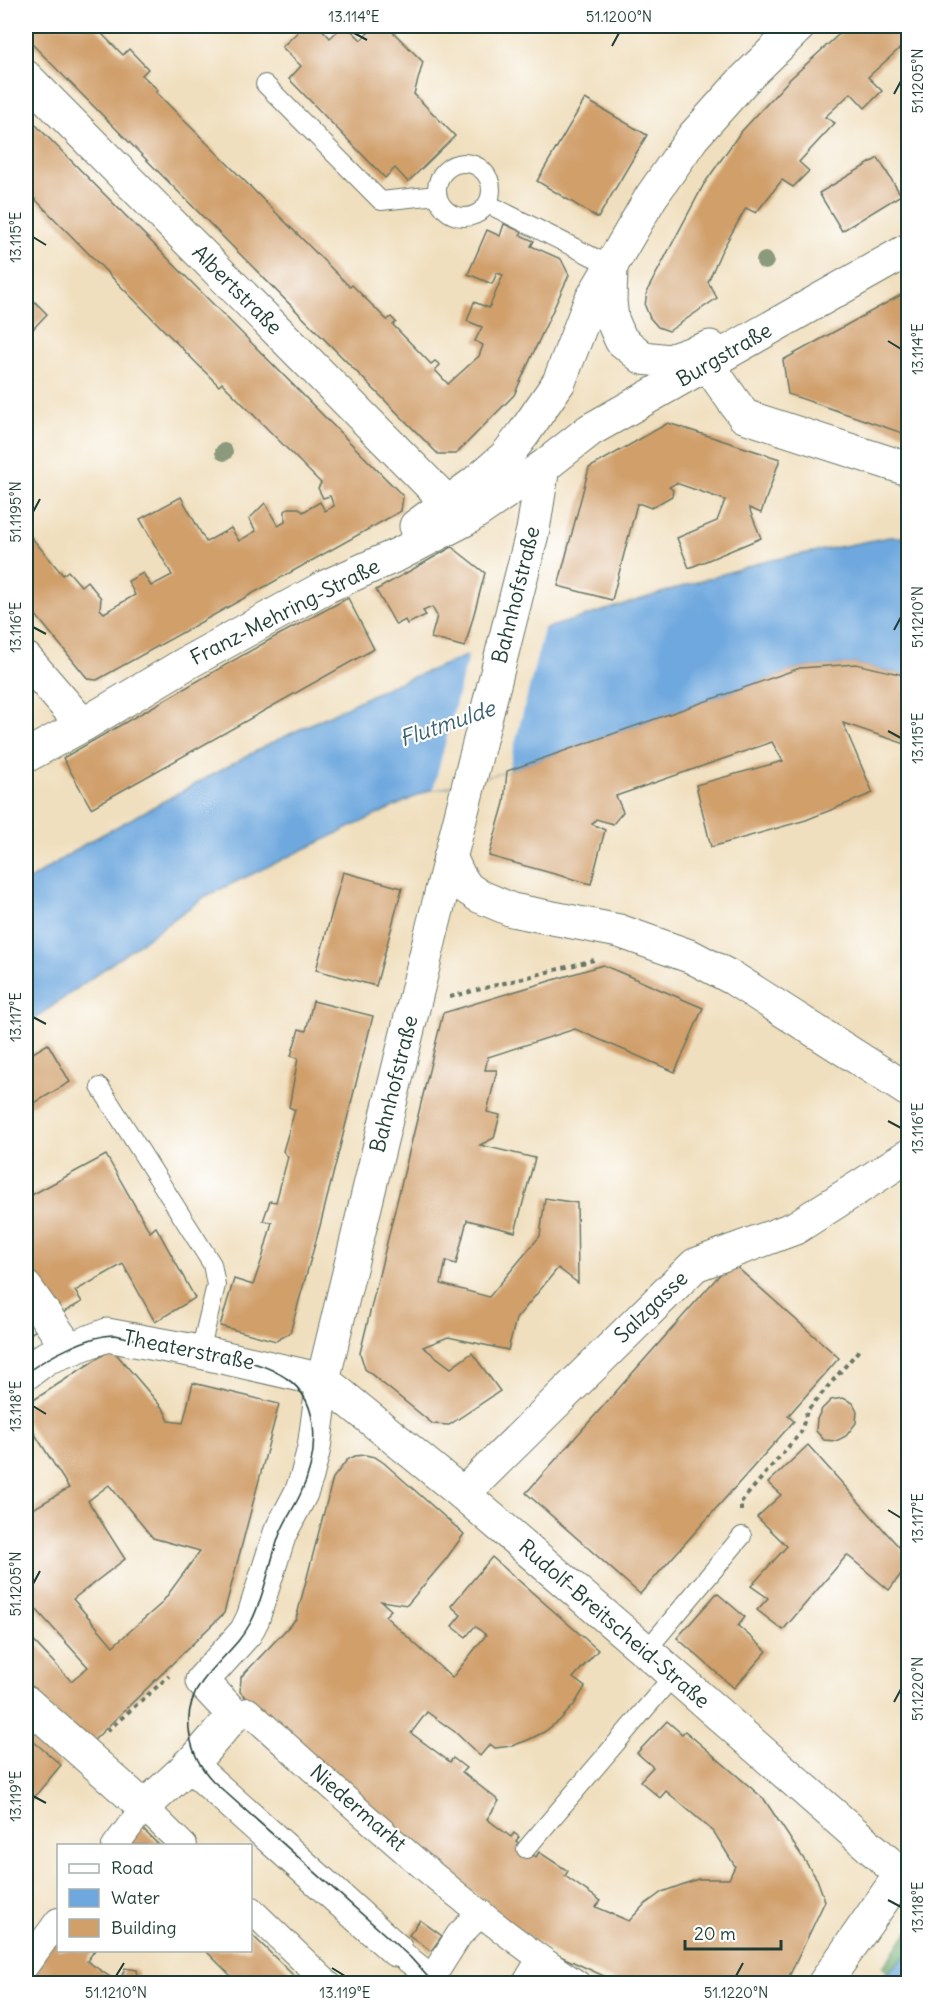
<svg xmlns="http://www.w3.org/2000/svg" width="934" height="2009" font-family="Delius,sans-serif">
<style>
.forest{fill:#6eac6e;stroke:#467451;stroke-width:1.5}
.water{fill:#6ea8de;stroke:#467289;stroke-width:1.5}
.pier{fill:#f0dfbe}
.building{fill:#d09f6a;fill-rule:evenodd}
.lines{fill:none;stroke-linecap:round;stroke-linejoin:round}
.service-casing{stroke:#687664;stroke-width:20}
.pedestrian-casing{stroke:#687664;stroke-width:28}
.minor-casing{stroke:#687664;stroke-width:35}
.secondary-casing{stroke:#687664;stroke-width:35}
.path{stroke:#687664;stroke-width:4;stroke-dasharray:4.5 4.5;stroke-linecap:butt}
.service{stroke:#fff;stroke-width:18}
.pedestrian{stroke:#fff;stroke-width:26}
.minor{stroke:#fff;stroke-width:33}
.secondary{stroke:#fff;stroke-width:33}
.tram{stroke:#1f3d34;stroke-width:1.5}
.tree{fill:#8b997d}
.ticks{fill:none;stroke:#1f3d34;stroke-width:2}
.labels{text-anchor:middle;stroke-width:4.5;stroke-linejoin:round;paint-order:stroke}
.street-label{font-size:21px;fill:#1f3d34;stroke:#fff}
.water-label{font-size:22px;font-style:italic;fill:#3b6270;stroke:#fff}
.neatline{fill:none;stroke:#1f3d34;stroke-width:2}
.ticks-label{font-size:15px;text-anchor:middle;fill:#1f3d34}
</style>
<rect width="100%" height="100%" fill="#fff"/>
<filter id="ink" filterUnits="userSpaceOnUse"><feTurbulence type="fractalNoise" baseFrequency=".0167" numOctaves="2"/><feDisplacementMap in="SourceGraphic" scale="12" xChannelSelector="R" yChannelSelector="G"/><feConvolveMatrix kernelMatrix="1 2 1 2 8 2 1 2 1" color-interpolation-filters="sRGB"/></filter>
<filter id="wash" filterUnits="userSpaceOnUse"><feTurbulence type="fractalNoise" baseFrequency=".008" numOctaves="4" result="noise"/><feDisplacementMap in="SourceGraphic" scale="24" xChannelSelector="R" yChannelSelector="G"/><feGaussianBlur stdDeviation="1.35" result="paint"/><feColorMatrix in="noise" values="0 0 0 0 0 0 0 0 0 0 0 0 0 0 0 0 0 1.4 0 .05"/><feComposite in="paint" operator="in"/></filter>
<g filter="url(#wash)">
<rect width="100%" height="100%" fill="#f0dfbe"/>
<path class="forest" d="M908 1931V1954L888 1972 883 1967Z"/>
<g class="water">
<path d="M889 537H908V676L856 664 800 668 507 771C481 777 456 787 429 790L206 896 26 1025V882L85 844 267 745 390 686 505 641 762 562Z"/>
<path d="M908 1954V1983H880L888 1972Z"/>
</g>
<path class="pier" d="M545 625 508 771 433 790 469 652Z"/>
<g id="blocks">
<g class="building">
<path d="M26 26H94L123 55 129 49 148 69 142 75 158 90 156 92 350 287 352 285 387 320 391 317 396 322 393 325 431 364 435 361 440 365 435 370 448 384 479 356 483 345 475 341 482 327 467 321 474 302 489 308 503 275 497 273 492 284 468 274 487 230 500 236 504 224 522 232 520 235 534 241 531 246 561 259 569 275 514 395 456 454H438L26 38Z"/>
<path d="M304 26H319L330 38 343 26H347L361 40 375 26H387L423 62 414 94 455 136 408 182 395 168 385 178 289 79 301 66 282 47Z"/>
<path d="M848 26H908V41L868 77 882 91 865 108 851 93 825 117 835 123 799 162 809 171 793 187 782 180 756 213 746 208 721 252 708 282 717 298 669 331 658 327 650 318 645 306 647 291 704 184 740 133 790 79Z"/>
<path d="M585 99 647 135 598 218 537 181Z"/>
<path d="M26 115 403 496 401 511 97 680 88 679 26 603V531L63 575 68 571 81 586 87 581 101 598 100 609 104 613 135 595 128 581 143 573 151 586 172 575 140 519 181 497 206 542 231 528 239 541 256 531 249 519 265 503 278 526 285 522V511L289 508H299L303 512 320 502 325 511 334 506 330 496 323 498 318 488 321 483 222 383 219 386 26 190Z"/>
<path d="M878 158 901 195 842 231 819 193Z"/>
<path d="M908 291V435L788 394 783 360Z"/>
<path d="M26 293 47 314 32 330 26 324Z"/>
<path d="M668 423 780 459 761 513 749 508 761 538 689 568 677 538 717 521 725 500 676 483 669 487 673 490 672 496 651 508 641 504H637L612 600 558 586 589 468Z"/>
<path d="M452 547 485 573 465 647 431 638 437 616 432 607 423 611 426 615 407 624 405 620 396 625 376 590Z"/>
<path d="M348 598 374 649 91 808 63 758 273 638Z"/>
<path d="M856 664 908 676V745L843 723 873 793 806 820 711 847 696 785 783 761 772 742 616 796 623 812 613 824 596 819 592 824 605 830 591 884 489 856 504 803 507 771 800 668Z"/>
<path d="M343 872 402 888 376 986 316 970Z"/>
<path d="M603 965 703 1008 675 1072 575 1029 488 1057 485 1070H497L487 1112 500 1115 494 1138 480 1145 535 1158 515 1232 467 1220 456 1264 446 1261 441 1284 489 1297 540 1236 545 1198 577 1203 578 1283 558 1268 516 1319 508 1350 448 1337 423 1347 451 1368 472 1353 500 1391 449 1425 433 1424 365 1369 360 1353 443 1013Z"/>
<path d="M313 1001 373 1016 320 1226 290 1333 276 1341 220 1326 234 1279 253 1285 262 1259 272 1222 263 1221 270 1201 276 1202 288 1157 283 1151 295 1110 289 1107 298 1058 291 1056 299 1029 306 1031Z"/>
<path d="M48 1044 70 1082 26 1108V1057Z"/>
<path d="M106 1155 150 1232 156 1227 195 1298 155 1322 123 1264 75 1291 82 1302 55 1317 26 1265V1198Z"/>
<path d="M731 1262 839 1358 788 1416 794 1421 640 1594 526 1493Z"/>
<path d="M26 1306 40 1327 26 1337Z"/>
<path d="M112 1349 164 1410 169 1421 183 1423 193 1383 279 1404 224 1613 89 1745 26 1686V1633L71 1681 88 1667 26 1598V1513L69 1488 26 1420V1405ZM109 1485 153 1538 200 1551 161 1604 113 1646 73 1599 125 1559 88 1501Z"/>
<path d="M843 1398 853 1403 857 1411 856 1423 846 1436 836 1441 824 1440 816 1431 817 1419 822 1409 831 1400Z"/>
<path d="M808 1445 908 1557V1565L889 1590 847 1555 783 1630 757 1610 768 1598 751 1586 787 1546 757 1517 781 1495 768 1483Z"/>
<path d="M365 1455 375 1457 384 1463 464 1534 446 1559 407 1605 381 1601 391 1610 385 1616 452 1678 486 1635 475 1626 466 1637 452 1626 461 1615 451 1606 492 1557 598 1650 573 1678 585 1687 574 1705 560 1720 544 1732 528 1740 512 1746 495 1748 490 1744 480 1756 455 1732 427 1712 411 1733 450 1762 453 1758 466 1768 462 1772 499 1801 487 1819 511 1837 514 1833 519 1837 516 1841 536 1857 539 1852 568 1871 565 1876 601 1901 596 1907 629 1921 644 1905 662 1892 698 1879H729L735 1866 714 1832 666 1791 660 1798 640 1781 653 1767 637 1753 667 1721 682 1734 685 1731 764 1799 817 1879 825 1901 786 1983H619L558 1955 522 1933 278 1728 240 1692 241 1677 296 1619 333 1478 347 1460 355 1456Z"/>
<path d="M717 1593 745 1617 738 1626 767 1651 734 1688 677 1638Z"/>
<path d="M26 1735 61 1765 26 1807Z"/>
<path d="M136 1823 159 1845H119Z"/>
<path d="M420 1920 442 1936 431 1951 409 1935Z"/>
<path d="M58 1933V1950H95L87 1961 119 1983 125 1968 137 1970 139 1981 137 1983H43L32 1974Z"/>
<path d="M250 1933 293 1975 301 1983H238L205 1950H250Z"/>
</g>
</g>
</g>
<g filter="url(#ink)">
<use href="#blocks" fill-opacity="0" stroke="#687664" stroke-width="1.5"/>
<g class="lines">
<defs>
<g id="service">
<path d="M265 84 381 201 437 195"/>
<circle cx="464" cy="190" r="27"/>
<path d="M488 204 611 266"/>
<path d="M100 1087 212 1264 216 1285 200 1352"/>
<path d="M646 1651 742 1536"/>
<path d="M526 1849 674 1675"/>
</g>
<g id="pedestrian">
<path d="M234 1715 248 1711C354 1806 459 1906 578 1984"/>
<path d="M115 1846 144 1807 184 1846"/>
<path d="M250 1909 328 1984"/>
<path d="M396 1950 432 1978"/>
<path d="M26 1965 58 1921"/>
<path d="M428 1984 459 1935 481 1913"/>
<path d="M525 1984 540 1959"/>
</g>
<g id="minor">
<path d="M26 77 448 503"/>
<path d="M708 365 744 416 908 469"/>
<path d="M26 659 83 725"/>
<path d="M450 857 459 876 467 888 479 896 512 910 619 931 692 957 734 979 908 1090"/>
<path d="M26 1288 69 1349"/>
<path d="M26 1373 46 1358 107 1335 200 1352 323 1380 463 1494 674 1675 901 1874"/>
<path d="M463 1494 695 1265 795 1228 908 1156"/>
<path d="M26 1702 144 1807 197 1758 234 1715 202 1681 246 1632 253 1618 280 1533 301 1493 307 1476 314 1448 323 1380 431 934 533 530 543 467"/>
<path d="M189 1764 396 1950"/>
<path d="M824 1984 901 1874 908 1866"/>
</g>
<g id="secondary">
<path d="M611 267 610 301 612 319 621 340 643 358 669 361 710 347"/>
<path d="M416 526 475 483 506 456 524 433 559 382 590 302 651 197 693 137 742 82 799 26"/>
<path d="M26 756 83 725 185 664 325 587 399 554 466 519 543 467 590 430 908 250"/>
</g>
</defs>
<use href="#service" class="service-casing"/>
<use href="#pedestrian" class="pedestrian-casing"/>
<use href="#minor" class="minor-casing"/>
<use href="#secondary" class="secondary-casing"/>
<g class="path">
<path d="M450 997 594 960"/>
<path d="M741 1511V1502L801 1432 807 1411 859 1350"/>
<path d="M107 1731 169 1676"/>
</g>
<use href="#service" class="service"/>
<use href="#pedestrian" class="pedestrian"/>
<use href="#minor" class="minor"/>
<use href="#secondary" class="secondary"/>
<path class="tram" d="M26 1373C46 1358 89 1335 115 1335 149 1343 183 1348 218 1355 242 1360 266 1364 286 1378 324 1403 317 1459 300 1495 293 1510 283 1523 278 1539 269 1566 264 1597 251 1622 239 1645 217 1661 202 1682 179 1713 188 1755 213 1781L410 1957 427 1976 432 1984"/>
</g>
<g class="tree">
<circle cx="765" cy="261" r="9"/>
<circle cx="224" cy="452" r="9"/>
</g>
</g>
<path class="ticks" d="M354 33 367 40M612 46 619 33M894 94 901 81M33 237 46 245M888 341 901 349M33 512 40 499M33 627 46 634M894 630 901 617M888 731 901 738M33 1017 46 1024M888 1121 901 1128M33 1406 46 1414M888 1510 901 1518M33 1584 40 1571M894 1702 901 1689M33 1796 46 1803M888 1900 901 1907M332 1968 345 1976M116 1976 124 1963M736 1976 743 1963"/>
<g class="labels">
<g class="street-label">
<text transform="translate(237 290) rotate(45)" y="7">Albertstraße</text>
<text transform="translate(724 355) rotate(-30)" y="7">Burgstraße</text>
<text transform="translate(516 595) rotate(-76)" y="7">Bahnhofstraße</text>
<text transform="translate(285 612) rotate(-27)" y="7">Franz-Mehring-Straße</text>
<text transform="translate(394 1084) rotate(-76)" y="7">Bahnhofstraße</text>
<text transform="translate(651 1307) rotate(-44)" y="7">Salzgasse</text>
<text transform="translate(189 1350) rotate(11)" y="7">Theaterstraße</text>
<text transform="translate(614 1624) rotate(41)" y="7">Rudolf-Breitscheid-Straße</text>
<text transform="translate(358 1808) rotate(41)" y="7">Niedermarkt</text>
</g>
<g class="water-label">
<text transform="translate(447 723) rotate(-19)" y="8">Flutmulde</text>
</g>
</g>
<rect width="934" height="2009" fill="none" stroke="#fff" stroke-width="66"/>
<rect x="57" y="1844" width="195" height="108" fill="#ffffff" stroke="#a5b1ae" stroke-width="1.5"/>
<rect x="69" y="1864" width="30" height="9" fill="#ffffff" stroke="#a5b1ae" stroke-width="1.5"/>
<text x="111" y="1874" font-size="18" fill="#1f3d34">Road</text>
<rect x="69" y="1889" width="30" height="18" fill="#6ea8de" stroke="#a5b1ae" stroke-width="1.5"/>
<text x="111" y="1904" font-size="18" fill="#1f3d34">Water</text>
<rect x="69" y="1919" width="30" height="18" fill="#d09f6a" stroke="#a5b1ae" stroke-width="1.5"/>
<text x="111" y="1934" font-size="18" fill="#1f3d34">Building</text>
<path d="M685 1940v9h96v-9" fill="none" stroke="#1f3d34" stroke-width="3"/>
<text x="694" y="1940" font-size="18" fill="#1f3d34" stroke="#ffffff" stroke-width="4.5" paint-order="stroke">20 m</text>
<rect x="33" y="33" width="868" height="1943" class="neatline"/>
<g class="ticks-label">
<text x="354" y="22">13.114°E</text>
<text x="619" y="22">51.1200°N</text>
<text transform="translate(918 81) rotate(-90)" y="5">51.1205°N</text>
<text transform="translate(16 237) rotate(-90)" y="5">13.115°E</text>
<text transform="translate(918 349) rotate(-90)" y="5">13.114°E</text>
<text transform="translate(16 512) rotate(-90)" y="5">51.1195°N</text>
<text transform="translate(918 617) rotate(-90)" y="5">51.1210°N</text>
<text transform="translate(16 627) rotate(-90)" y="5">13.116°E</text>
<text transform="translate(918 738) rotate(-90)" y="5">13.115°E</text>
<text transform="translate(16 1017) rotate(-90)" y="5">13.117°E</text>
<text transform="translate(918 1128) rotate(-90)" y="5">13.116°E</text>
<text transform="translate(16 1406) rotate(-90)" y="5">13.118°E</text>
<text transform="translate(918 1518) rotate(-90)" y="5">13.117°E</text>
<text transform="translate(16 1584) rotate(-90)" y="5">51.1205°N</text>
<text transform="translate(918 1689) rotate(-90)" y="5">51.1220°N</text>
<text transform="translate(16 1796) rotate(-90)" y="5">13.119°E</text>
<text transform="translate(918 1907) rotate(-90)" y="5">13.118°E</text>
<text x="116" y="1998">51.1210°N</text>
<text x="345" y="1998">13.119°E</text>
<text x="736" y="1998">51.1220°N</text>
</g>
</svg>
